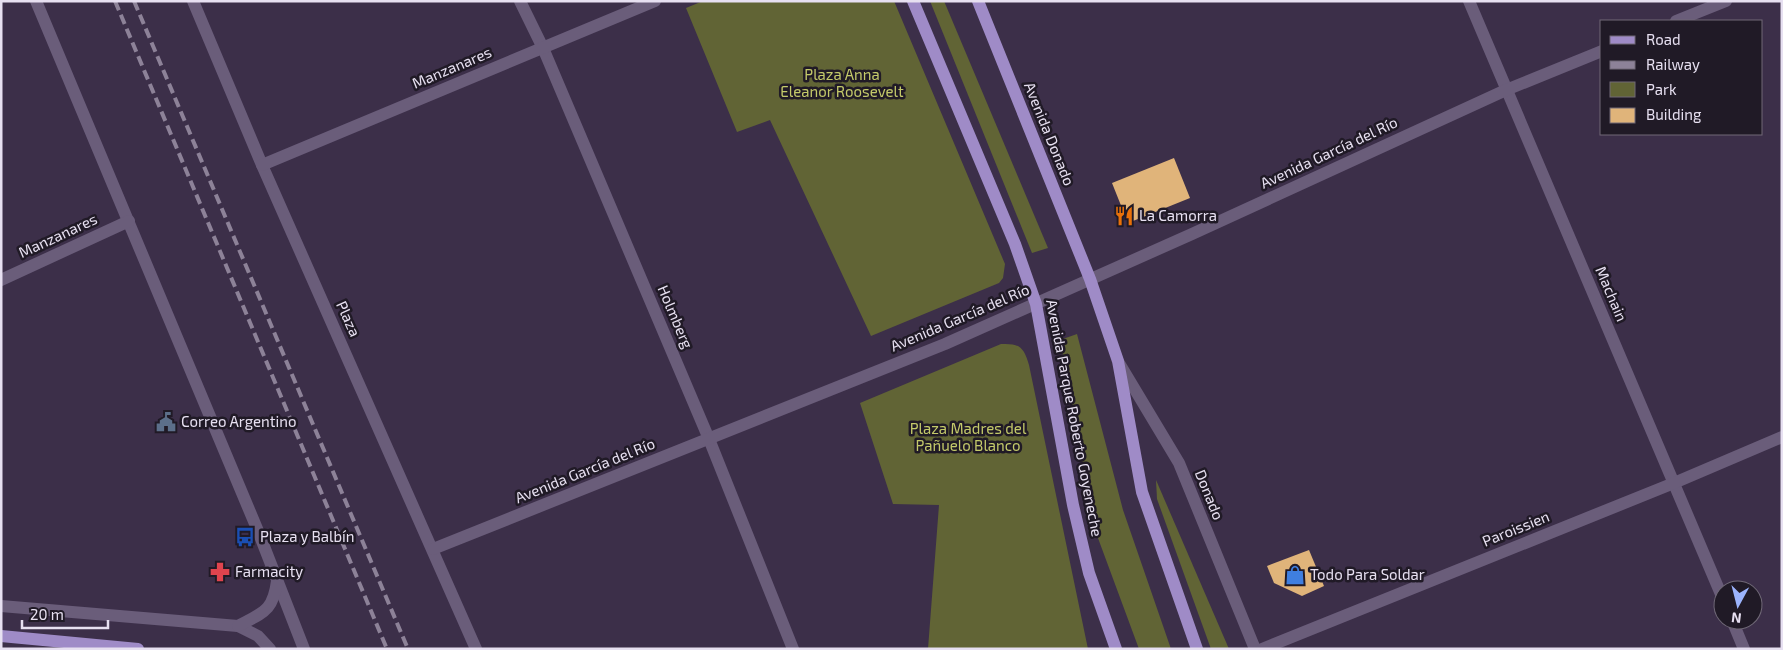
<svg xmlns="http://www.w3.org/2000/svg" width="1783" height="650" font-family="'Exo 2',sans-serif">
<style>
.green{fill:#616435}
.building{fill:#e0b47a}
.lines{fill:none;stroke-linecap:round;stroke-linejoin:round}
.minor{stroke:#6a5d7a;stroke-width:12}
.major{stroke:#9f8bc7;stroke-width:12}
.rail{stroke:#8d8298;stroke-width:4;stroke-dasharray:10 5;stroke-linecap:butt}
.labels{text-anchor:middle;stroke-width:5;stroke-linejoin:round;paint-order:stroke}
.street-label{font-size:15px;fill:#e7e0f1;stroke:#201a26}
.park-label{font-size:15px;fill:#c4ca6a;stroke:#201a26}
.poi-label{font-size:15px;fill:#e7e0f1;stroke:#201a26;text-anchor:start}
</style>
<rect width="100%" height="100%" fill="#3c2f49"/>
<g class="green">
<path d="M703 1H894L1005 264 1003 278 999 283 871 336 770 120 737 132 686 8Z"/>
<path d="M930 1H944L1048 248 1032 253Z"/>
<path d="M1077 334 1123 510 1171 649H1139L1095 530 1060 340Z"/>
<path d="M1001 344C1020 343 1024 348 1029 365L1088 649H928L939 505 893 504 860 403Z"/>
<path d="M1156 480 1229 649H1211L1157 499Z"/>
</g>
<g class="building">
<path d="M1174 158 1190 198 1128 223 1112 183Z"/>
<path d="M1309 550 1324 586 1302 596 1274 583 1267 566Z"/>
</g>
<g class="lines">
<g class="minor">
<path d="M36 1 258 531 304 649"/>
<path d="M193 1 262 165 476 649"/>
<path d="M520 1 543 48 709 439 793 649"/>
<path d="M1469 1 1723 599"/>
<path d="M1676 21 1726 1"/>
<path d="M262 165 655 1"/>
<path d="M1 280 129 221"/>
<path d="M1119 363 1179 463 1255 649"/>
<path d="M433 549 945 344 1192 234 1506 90 1602 51"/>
<path d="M1 606 238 626 258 636 270 649"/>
<path d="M1732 620 1744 649"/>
<path d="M238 626C264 612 273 611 277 581"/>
<path d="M1262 649 1674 483 1782 437"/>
</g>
<g class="major">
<path d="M913 1 1015 244 1036 304 1073 505 1089 573 1116 649"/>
<path d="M978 1 1090 279 1118 361 1142 492 1197 649"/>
<path d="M1 636 138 649"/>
</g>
<g class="rail">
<path d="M115 1 387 649"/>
<path d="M134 1 408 649"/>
</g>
</g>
<defs>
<symbol id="restaurant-bare" viewBox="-9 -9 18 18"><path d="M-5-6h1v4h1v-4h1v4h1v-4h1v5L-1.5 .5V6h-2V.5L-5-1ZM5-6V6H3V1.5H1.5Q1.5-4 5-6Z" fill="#e8710a" stroke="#201a26" stroke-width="2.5" paint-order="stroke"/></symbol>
<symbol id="civic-bare" viewBox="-9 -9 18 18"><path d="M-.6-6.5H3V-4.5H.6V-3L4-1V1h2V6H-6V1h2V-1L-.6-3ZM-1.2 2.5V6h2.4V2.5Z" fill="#5c6f8a" stroke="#201a26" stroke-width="2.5" paint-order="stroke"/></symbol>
<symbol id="bus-bare" viewBox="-9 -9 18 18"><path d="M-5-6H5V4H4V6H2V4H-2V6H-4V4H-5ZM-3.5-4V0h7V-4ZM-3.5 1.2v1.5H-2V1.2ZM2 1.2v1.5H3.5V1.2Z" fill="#1a4fb4" stroke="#201a26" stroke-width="2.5" paint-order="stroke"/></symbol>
<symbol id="pharmacy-bare" viewBox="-9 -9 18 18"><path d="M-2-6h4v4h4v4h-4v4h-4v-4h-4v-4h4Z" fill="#e0444e" stroke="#201a26" stroke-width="2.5" paint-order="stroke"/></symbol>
<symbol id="shop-bare" viewBox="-9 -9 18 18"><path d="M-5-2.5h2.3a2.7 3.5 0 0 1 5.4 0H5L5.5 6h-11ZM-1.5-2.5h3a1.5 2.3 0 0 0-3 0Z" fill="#3f7fe0" stroke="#201a26" stroke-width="2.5" paint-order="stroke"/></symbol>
</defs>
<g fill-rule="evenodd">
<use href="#restaurant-bare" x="1110" y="202" width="28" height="28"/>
<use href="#civic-bare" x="152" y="408" width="28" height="28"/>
<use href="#bus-bare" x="231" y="523" width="28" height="28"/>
<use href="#pharmacy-bare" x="206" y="558" width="28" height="28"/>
<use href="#shop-bare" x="1281" y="561" width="28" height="28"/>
</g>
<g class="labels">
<g class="street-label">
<text transform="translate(452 68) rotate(-23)" y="5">Manzanares</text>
<text transform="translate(1049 134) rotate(68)" y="5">Avenida Donado</text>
<text transform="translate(1329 153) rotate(-25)" y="5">Avenida García del Río</text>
<text transform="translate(58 236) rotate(-25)" y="5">Manzanares</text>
<text transform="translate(1611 294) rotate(67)" y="5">Machain</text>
<text transform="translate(675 317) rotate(67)" y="5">Holmberg</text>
<text transform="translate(960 318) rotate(-23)" y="5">Avenida García del Río</text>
<text transform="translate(348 319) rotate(66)" y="5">Plaza</text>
<text transform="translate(1074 418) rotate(79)" y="5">Avenida Parque Roberto Goyeneche</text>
<text transform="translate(585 471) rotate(-22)" y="5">Avenida García del Río</text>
<text transform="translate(1209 495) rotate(68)" y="5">Donado</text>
<text transform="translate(1516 529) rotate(-22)" y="5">Paroissien</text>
</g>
<g class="park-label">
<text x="842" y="80">Plaza Anna<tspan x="842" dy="17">Eleanor Roosevelt</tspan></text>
<text x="968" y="434">Plaza Madres del<tspan x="968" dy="17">Pañuelo Blanco</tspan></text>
</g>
<g class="poi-label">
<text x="1139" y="221">La Camorra</text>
<text x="181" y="427">Correo Argentino</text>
<text x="260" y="542">Plaza y Balbín</text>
<text x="235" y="577">Farmacity</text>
<text x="1310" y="580">Todo Para Soldar</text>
</g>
</g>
<rect width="1783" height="650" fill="none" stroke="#e7e0f1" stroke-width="5"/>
<rect x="1600" y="20" width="162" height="115" fill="#201a26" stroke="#706977"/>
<rect x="1610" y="36" width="25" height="8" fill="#9f8bc7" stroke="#706977"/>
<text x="1646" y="45" font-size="15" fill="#e7e0f1">Road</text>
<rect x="1610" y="61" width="25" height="8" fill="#8d8298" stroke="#706977"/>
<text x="1646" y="70" font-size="15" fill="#e7e0f1">Railway</text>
<rect x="1610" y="82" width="25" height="15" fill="#616435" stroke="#706977"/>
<text x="1646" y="95" font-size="15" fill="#e7e0f1">Park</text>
<rect x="1610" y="108" width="25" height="15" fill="#e0b47a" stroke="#706977"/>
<text x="1646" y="120" font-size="15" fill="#e7e0f1">Building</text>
<g transform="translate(1738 605) rotate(187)"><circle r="24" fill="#201a26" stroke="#706977"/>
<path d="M0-4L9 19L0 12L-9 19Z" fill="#9cb4fd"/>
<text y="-8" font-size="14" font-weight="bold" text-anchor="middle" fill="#e7e0f1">N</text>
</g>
<path d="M22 620v8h86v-8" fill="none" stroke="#e7e0f1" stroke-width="2.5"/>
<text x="30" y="620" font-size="15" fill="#e7e0f1" stroke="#201a26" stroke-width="4" paint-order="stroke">20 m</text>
</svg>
